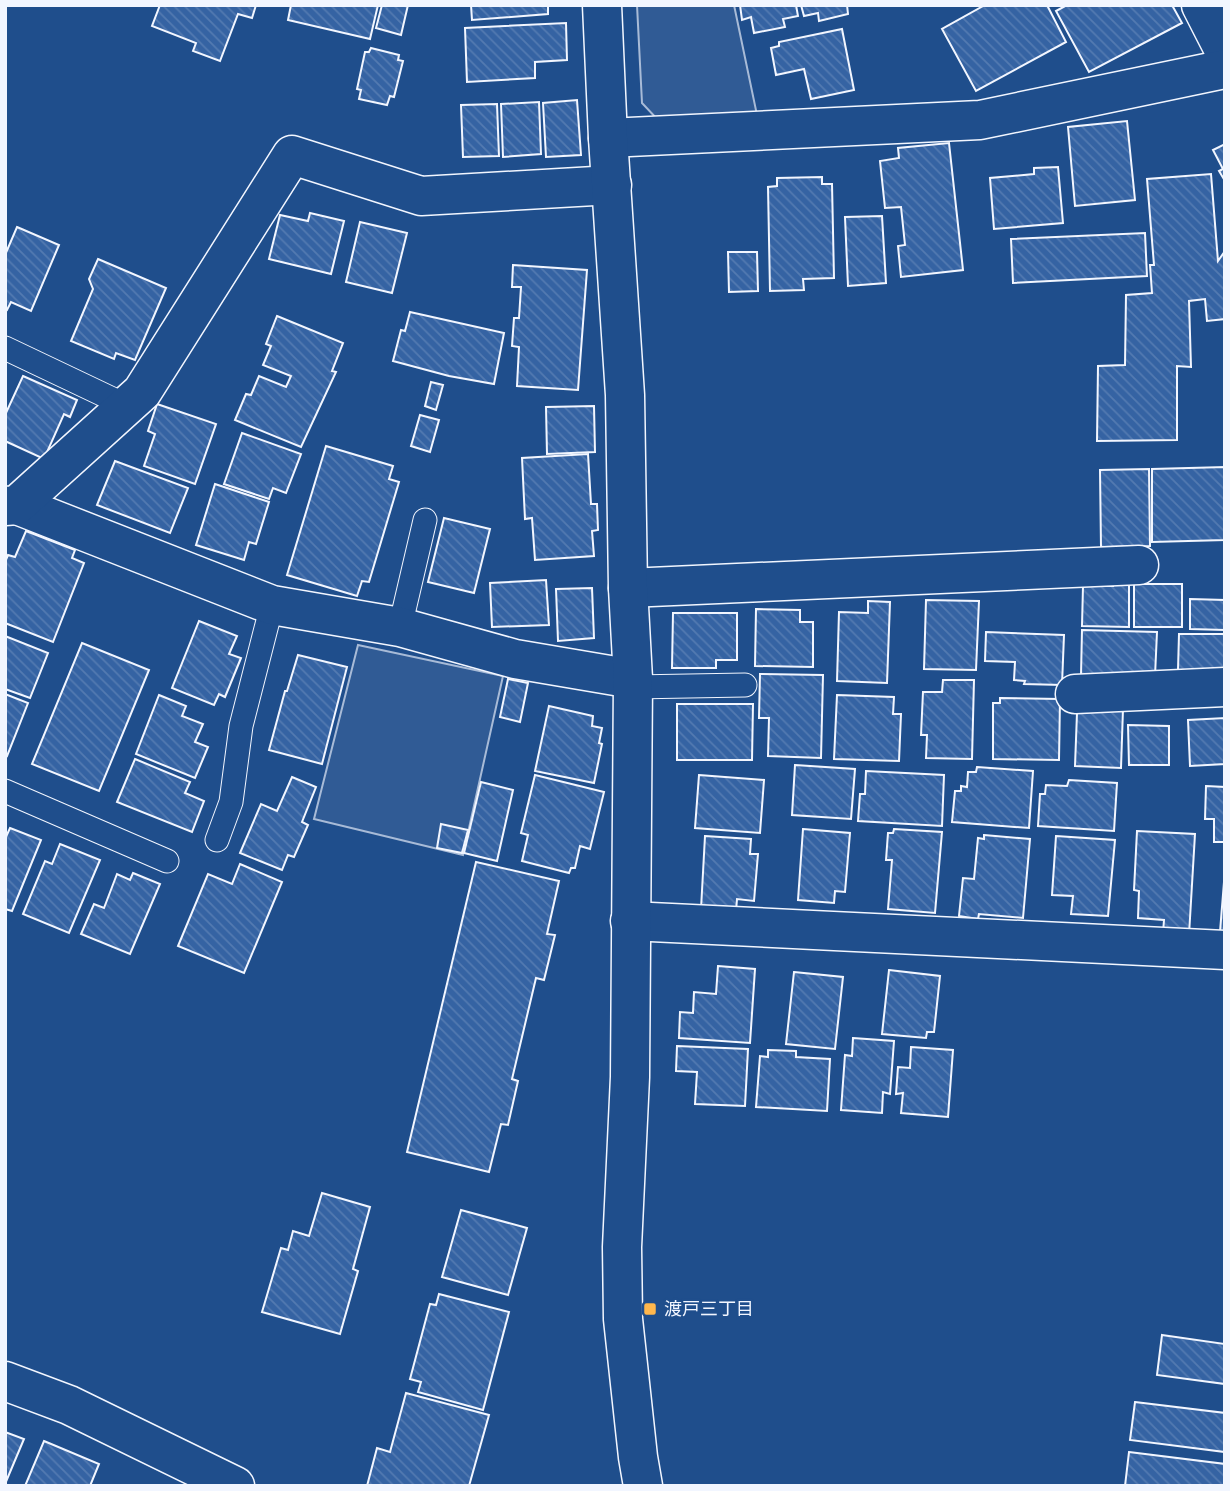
<svg xmlns="http://www.w3.org/2000/svg" width="1230" height="1491" font-family="Literata,'Noto Sans JP',serif">
<style>
.parking{fill:#305b95;stroke:#a8bbd7;stroke-width:2}
.building{fill:url(#building-back-hatch);stroke:#f2f6ff;stroke-width:2}
.lines{fill:none;stroke-linecap:round;stroke-linejoin:round}
.service-casing{stroke:#f2f6ff;stroke-width:25}
.minor-casing{stroke:#f2f6ff;stroke-width:41}
.tertiary-casing{stroke:#f2f6ff;stroke-width:41}
.service{stroke:#1f4e8c;stroke-width:23}
.minor{stroke:#1f4e8c;stroke-width:38}
.tertiary{stroke:#1f4e8c;stroke-width:38}
.poi-dot{fill:#ffb74d;stroke:#1f4e8c;stroke-width:2.5}
.labels{text-anchor:middle;stroke-width:5;stroke-linejoin:round;paint-order:stroke}
.poi-label{font-size:18px;fill:#f2f6ff;stroke:#1f4e8c;text-anchor:start}
</style>
<defs>
<pattern id="building-back-hatch" width="6" height="6" patternUnits="userSpaceOnUse" patternTransform="scale(1.75)"><rect width="6" height="6" fill="#3563a3"/><path d="M-1 5l2 2M0 0l6 6M5-1l2 2" fill="none" stroke="#537ab1"/></pattern>
</defs>
<rect width="100%" height="100%" fill="#1f4e8c"/>
<g class="parking">
<path d="M637 5H734L757 115 658 120 642 103Z"/>
<path d="M358 645 503 676 463 855 314 819Z"/>
</g>
<g class="building">
<path d="M160 5H256L252 18 238 14 220 61 193 51 196 43 152 26Z"/>
<path d="M291 5H378L370 39 288 20Z"/>
<path d="M382 5H408L401 35 376 28Z"/>
<path d="M471 5H548V14L472 20Z"/>
<path d="M740 5H796L798 16 783 19 785 27 754 33 751 17 742 20Z"/>
<path d="M801 5H847L848 14 819 21 818 13 804 16Z"/>
<path d="M985 5H1047L1066 42 976 91 942 29Z"/>
<path d="M1067 5H1172L1182 23 1089 72 1056 11Z"/>
<path d="M566 23 567 60 535 62V78L467 82 465 28Z"/>
<path d="M842 29 854 90 811 99 804 69 776 75 771 48 779 46V42Z"/>
<path d="M371 48 399 55 398 60 403 61 394 97 390 96 387 105 359 99 361 90 357 89 365 52H369Z"/>
<path d="M577 100 581 155 546 157 543 103Z"/>
<path d="M539 102 541 154 503 157 501 104Z"/>
<path d="M497 104 499 156 463 157 461 105Z"/>
<path d="M1127 121 1135 200 1075 206 1068 127Z"/>
<path d="M949 143 963 270 901 277 898 246 905 245 901 207 885 208 880 161 899 158 898 148Z"/>
<path d="M1225 144V181L1219 171 1223 169 1213 150Z"/>
<path d="M1058 167 1063 223 994 229 990 178 1034 174V168Z"/>
<path d="M1211 174 1218 261 1225 251V319L1207 321 1205 299 1189 301 1191 367 1177 366V440L1097 441 1098 366 1125 365 1126 295 1152 293 1150 265H1154L1147 179Z"/>
<path d="M822 177V184H832L834 278 803 279 804 290 770 291 768 187 777 186V178Z"/>
<path d="M310 213 344 221 331 274 269 259 280 215 308 221Z"/>
<path d="M882 216 886 283 848 286 845 217Z"/>
<path d="M360 222 407 233 392 293 346 282Z"/>
<path d="M17 227 59 245 31 311 11 302 7 310 5 309V255Z"/>
<path d="M1145 233 1147 276 1013 283 1011 239Z"/>
<path d="M728 252H757L758 291 729 292Z"/>
<path d="M98 259 166 288 135 360 116 353 114 359 71 341 93 289 89 279Z"/>
<path d="M513 265 587 270 578 390 517 386 519 347 512 346 514 318H519L521 287H512Z"/>
<path d="M410 312 504 333 494 384 449 376 393 361 401 330 405 331Z"/>
<path d="M277 316 343 343 332 371 336 372 301 447 235 420 246 394 251 395 259 376 286 387 291 376 263 365 271 346 266 344Z"/>
<path d="M23 376 77 400 70 417 64 414 44 459 5 441V415Z"/>
<path d="M431 382 443 385 436 410 425 406Z"/>
<path d="M157 404 216 424 195 484 144 466 155 434 148 431Z"/>
<path d="M594 406 595 452 547 454 546 407Z"/>
<path d="M420 415 439 420 430 452 411 446Z"/>
<path d="M242 433 301 454 286 493 273 488 269 499 224 484Z"/>
<path d="M326 446 393 466 389 479 399 482 369 582 362 581 357 596 287 575Z"/>
<path d="M588 454 591 504H597L598 530 592 531 594 556 535 560 532 518 525 519 522 458Z"/>
<path d="M115 461 188 488 170 533 97 505Z"/>
<path d="M1225 467V540L1152 542V469Z"/>
<path d="M1149 469 1150 546 1101 547 1100 470Z"/>
<path d="M215 484 269 502 256 544 249 542 244 560 196 545Z"/>
<path d="M444 518 490 529 474 593 428 582Z"/>
<path d="M26 531 75 550 72 558 84 563 53 642 5 623V562L8 555 15 557Z"/>
<path d="M546 580 549 625 492 627 490 583Z"/>
<path d="M1112 580H1129V627L1082 626 1083 586H1113Z"/>
<rect x="1134" y="584" width="48" height="43"/>
<path d="M592 588 594 638 558 641 556 589Z"/>
<path d="M1190 599 1225 600V630L1190 629Z"/>
<path d="M926 600 979 601 976 670 924 669Z"/>
<path d="M868 601 890 602 887 683 837 681 839 612 868 613Z"/>
<path d="M756 609 800 610V622H813V667L755 666Z"/>
<path d="M673 613H737V660H716V668H672Z"/>
<path d="M199 621 237 636 229 654 241 658 225 697 219 694 214 705 172 688Z"/>
<path d="M1082 630 1157 632 1155 676 1081 675Z"/>
<path d="M986 632 1064 635 1062 685 1024 684 1025 681 1014 680 1015 662 985 661Z"/>
<path d="M1179 634H1225V672L1178 670Z"/>
<path d="M5 636 48 653 30 698 5 689Z"/>
<path d="M82 643 149 670 99 791 32 764Z"/>
<path d="M298 655 347 667 322 764 269 750 285 691H287Z"/>
<path d="M760 674 823 675 821 758 768 756 769 718H759Z"/>
<path d="M508 679 528 683 520 722 500 717Z"/>
<path d="M943 680H974L972 759 926 758 927 735H921L923 692H942Z"/>
<path d="M5 694 28 703 7 756 5 755Z"/>
<path d="M159 695 186 706 182 716 203 724 195 742 208 747 195 778 136 754Z"/>
<path d="M837 695 894 697 893 714H901L899 761 834 759Z"/>
<path d="M1000 698 1060 699 1059 760 993 759V703H1000Z"/>
<path d="M677 704H753L752 760H677Z"/>
<path d="M549 706 593 716 592 726 602 728 599 743 602 744 594 783 535 771Z"/>
<path d="M1123 709 1121 768 1075 766 1077 713Z"/>
<path d="M1225 718V764L1190 766 1188 720Z"/>
<path d="M1128 725 1169 726V765H1129Z"/>
<path d="M135 759 190 782 185 793 204 801 192 832 117 802Z"/>
<path d="M795 765 855 769 851 819 792 815Z"/>
<path d="M977 767 1033 771 1029 828 952 822 955 791H961V786L967 787 968 772H976Z"/>
<path d="M866 771 944 775 942 826 858 821 860 794H865Z"/>
<path d="M535 775 604 792 590 849 580 846 575 868H571L569 873 522 861 528 835 521 833Z"/>
<path d="M699 775 764 780 760 833 695 828Z"/>
<path d="M292 777 316 787 302 822 308 825 294 857 288 855 282 870 240 853 261 804 277 811Z"/>
<path d="M1069 780 1117 783 1114 831 1038 826 1040 794H1045L1046 785 1067 786Z"/>
<path d="M481 782 513 790 497 861 464 853Z"/>
<path d="M1206 786 1225 787V842H1214V819H1205Z"/>
<path d="M441 824 468 830 462 853 437 848Z"/>
<path d="M10 828 41 840 12 911 5 909V839Z"/>
<path d="M803 829 850 833 845 892 835 891 834 903 798 900Z"/>
<path d="M894 829 942 832 935 913 888 909 892 860H886L888 833H893Z"/>
<path d="M1137 831 1195 834 1189 935 1163 933 1164 920 1138 918 1139 891 1134 890Z"/>
<path d="M984 835 1030 839 1023 918 979 914 978 919 959 916 963 878 974 879 978 838 984 839Z"/>
<path d="M705 836 751 839 750 854H758L754 901 737 899 736 911 701 909Z"/>
<path d="M1056 836 1115 840 1108 916 1071 914 1073 896 1052 895Z"/>
<path d="M60 844 100 860 69 933 23 914 45 861 52 864Z"/>
<path d="M476 862 559 881 547 934 555 935 544 980 536 978 512 1079 518 1081 508 1125 501 1124 489 1172 407 1152Z"/>
<path d="M240 864 282 882 244 973 178 946 208 874 232 884Z"/>
<path d="M133 873 160 884 130 954 81 934 94 904 104 908 117 874 130 880Z"/>
<path d="M1224 882H1225V932H1220Z"/>
<path d="M718 966 755 969 750 1043 679 1038 680 1012 693 1013 694 992 716 994Z"/>
<path d="M889 970 940 976 934 1032H927L926 1038 882 1034Z"/>
<path d="M794 972 843 977 835 1049 786 1044Z"/>
<path d="M853 1038 894 1041 890 1094 883 1092 882 1113 841 1110 845 1055 852 1056Z"/>
<path d="M677 1046 748 1049 745 1106 695 1104 697 1072 676 1071Z"/>
<path d="M911 1047 953 1050 948 1117 901 1113 903 1093 896 1094 898 1067 910 1068Z"/>
<path d="M768 1050 796 1051V1057L830 1059 827 1111 756 1107 760 1056 768 1057Z"/>
<path d="M322 1193 370 1207 353 1269 358 1271 340 1334 262 1312 281 1248 288 1250 293 1231 309 1236Z"/>
<path d="M461 1210 527 1228 508 1295 442 1277Z"/>
<path d="M439 1294 509 1312 483 1410 418 1392 421 1382 410 1379 430 1304 436 1305Z"/>
<path d="M1162 1335 1225 1344V1384L1157 1375Z"/>
<path d="M406 1393 489 1415 469 1486H367L377 1448 390 1452Z"/>
<path d="M1135 1402 1225 1413V1452L1130 1440Z"/>
<path d="M5 1432 24 1439 5 1484Z"/>
<path d="M44 1441 99 1464 90 1486H25Z"/>
<path d="M1129 1452 1225 1464V1486H1125Z"/>
</g>
<g class="lines">
<defs>
<g id="service">
<path d="M5 348 127 406"/>
<path d="M400 627 425 520"/>
<path d="M633 687 745 685"/>
<path d="M5 791 167 861"/>
<path d="M217 840 231 802 241 726 272 605"/>
</g>
<g id="minor">
<path d="M1201 5 1225 52"/>
<path d="M608 138 980 120 1225 69"/>
<path d="M17 505 272 605 400 627 515 659 633 679"/>
<path d="M5 506 17 505 142 392 292 155 421 196 612 185"/>
<path d="M628 588 1139 565"/>
<path d="M1075 694 1225 687"/>
<path d="M630 921 1225 950"/>
<path d="M5 1381 69 1405 235 1486"/>
</g>
<path id="tertiary" d="M602 5 608 138 625 395 628 588 633 679 630 1077 622 1247 623 1319 638 1457 643 1486"/>
</defs>
<use href="#service" class="service-casing"/>
<use href="#minor" class="minor-casing"/>
<use href="#tertiary" class="tertiary-casing"/>
<use href="#service" class="service"/>
<use href="#minor" class="minor"/>
<use href="#tertiary" class="tertiary"/>
</g>
<rect class="poi-dot" x="643" y="1302" width="14" height="14" rx="3.5"/>
<g class="labels">
<g class="poi-label">
<text x="664" y="1315">渡戸三丁目</text>
</g>
</g>
<rect width="1230" height="1491" fill="none" stroke="#f2f6ff" stroke-width="14"/>
</svg>
